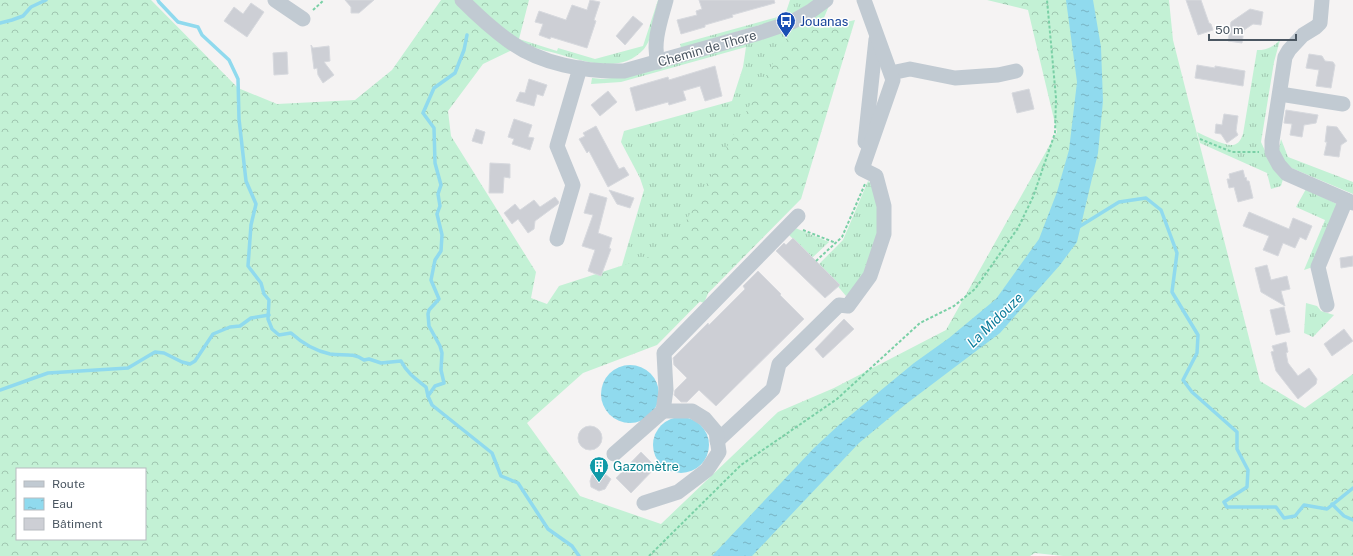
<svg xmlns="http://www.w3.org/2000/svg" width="1353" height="556" font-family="'Public Sans',sans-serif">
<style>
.grass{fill:url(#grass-tufts)}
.forest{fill:url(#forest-crowns);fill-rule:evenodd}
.water{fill:url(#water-ripples)}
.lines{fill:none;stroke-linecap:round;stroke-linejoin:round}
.stream{stroke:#90daee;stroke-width:3.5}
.building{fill:#cdcfd5;stroke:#d7d9de}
.path{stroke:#7ad0a6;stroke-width:2;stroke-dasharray:3 2;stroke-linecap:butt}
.minor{stroke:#c1cad2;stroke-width:15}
.labels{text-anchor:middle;stroke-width:3;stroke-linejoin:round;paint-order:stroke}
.transit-label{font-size:13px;fill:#164399;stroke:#fff;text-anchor:start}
.street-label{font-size:13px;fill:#4a5661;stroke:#fff}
.culture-label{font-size:13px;fill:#0d838f;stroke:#fff;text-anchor:start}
.water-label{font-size:14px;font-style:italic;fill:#0c7c9b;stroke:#fff}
</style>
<defs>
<pattern id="grass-tufts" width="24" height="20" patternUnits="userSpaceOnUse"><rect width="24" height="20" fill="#c3f1d5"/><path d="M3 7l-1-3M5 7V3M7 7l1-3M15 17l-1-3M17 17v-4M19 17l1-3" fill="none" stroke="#a0c6b0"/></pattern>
<pattern id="forest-crowns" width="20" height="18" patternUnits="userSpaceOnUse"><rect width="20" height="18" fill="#c3f1d5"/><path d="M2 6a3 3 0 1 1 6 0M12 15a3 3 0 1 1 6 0" fill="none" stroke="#a0c6b0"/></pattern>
<pattern id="water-ripples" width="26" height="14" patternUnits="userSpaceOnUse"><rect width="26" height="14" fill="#90daee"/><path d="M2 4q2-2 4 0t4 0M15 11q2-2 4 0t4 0" fill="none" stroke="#78b4c4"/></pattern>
</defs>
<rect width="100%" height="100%" fill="#f5f3f3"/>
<g class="grass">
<path d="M658 0H661C657 12 652 40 644 49 621 75 583 61 555 53 542 50 529 47 519 39L557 51 558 48 595 59 643 46Z"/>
<path d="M790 0H816L785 18 681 48 680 44 785 15Z"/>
<path d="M831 1 704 303 620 272 644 190 640 178 621 142 624 131 732 101 743 67 746 47 621 82 591 84 592 78 603 79 620 77Z"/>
<path d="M1280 40 1274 62 1261 142 1271 164 1283 179 1281 186 1271 189 1267 173 1200 143 1197 132C1206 136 1224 146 1233 145 1239 144 1241 139 1243 134L1257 50C1267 50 1273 47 1280 40Z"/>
<path d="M1281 139 1288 157 1353 182V194L1289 167 1278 153Z"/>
<path d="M868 181 872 184 878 201 879 228 861 281 846 296 819 264 843 240Z"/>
<path d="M1306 189 1337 204 1313 267 1304 270 1325 220 1296 207Z"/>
<path d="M793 227 829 242 812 258 789 235Z"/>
<path d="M1306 303 1317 306 1321 311 1334 315 1313 337 1304 333Z"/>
</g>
<path class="forest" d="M0 0H151L238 88 277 104 355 100 392 70 441 0H529L519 39 514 49 483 64 448 111 451 136 536 272 531 298 547 304 559 286 670 250 788 36 855 20 801 199 657 345 583 373 527 423 580 496 661 524 778 412 834 388 946 330 1057 132 1028 10 987 0H1169L1173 40 1260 381 1305 408 1353 374V556H1063L1035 553 1030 556H0ZM17 469H145V539H17Z"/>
<g class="water">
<path d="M1066 0H1093L1101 47 1103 101 1098 153 1077 242 1060 265 1000 333 906 404 859 443 752 556H712L814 448 840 424 914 363 949 338 996 299 1039 239 1057 192 1069 150 1077 82Z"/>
<circle cx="630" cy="394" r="29"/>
<circle cx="681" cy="445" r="28"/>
</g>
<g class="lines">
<g class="stream">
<path d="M158 0 159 2 178 22 198 27 202 35 229 60 238 79 239 119 246 181 256 204 251 225 248 266 261 283 264 294 269 300 268 319 272 329 279 335 291 333C302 343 316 351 330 354 343 356 352 352 364 360L369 359 381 363 401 361C407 373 416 379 426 387L428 396 432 405 492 453 501 476 518 483 548 529 572 546 579 556"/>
<path d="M0 23 12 20 23 16 31 7 46 0"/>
<path d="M1077 228 1119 202 1146 198 1161 210 1177 253 1172 292 1198 335 1197 353 1183 380 1192 392 1237 432V449L1248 470 1247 487 1224 502 1227 507H1276L1284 518 1295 516 1304 505 1327 509 1353 488"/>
<path d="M0 390 48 373 128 368 155 352 164 353 182 362 190 364 195 361 213 334 230 327 240 326 251 318 269 315"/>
<path d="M428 396 435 386 444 383 441 370 442 353 440 346 429 326 428 314 429 310 439 299 431 280 435 260 441 251 442 235 437 214 440 206 438 194 441 185 435 163 434 128 423 113 434 88 455 73 464 50 467 35"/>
<path d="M1332 504 1344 516 1353 520"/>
</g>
</g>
<g class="building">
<path d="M345 0H374L359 13H351V7Z"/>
<path d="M590 0 600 2 594 20 596 21 587 48 551 37 550 39 539 35 543 24 535 22 539 11 566 20 572 5 587 10Z"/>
<path d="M699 0H774L775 3 732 15 733 17 705 25V27L681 34 677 20 697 15 696 11 702 9Z"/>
<path d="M1186 0H1201L1209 23 1211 24 1213 30 1198 35Z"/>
<path d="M251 3 264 12 247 37 224 21 234 7 243 14Z"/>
<path d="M1250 9 1263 12 1261 25 1253 24 1244 30 1242 43 1228 41 1231 22Z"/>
<path d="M633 16 643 24 625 45 616 36Z"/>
<path d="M311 45 313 48 329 46 330 61 324 62 334 75 323 83 318 75 317 68 314 69Z"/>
<path d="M287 52 288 74 274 75 273 53Z"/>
<path d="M1309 54 1322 56 1325 61 1333 62 1335 65 1331 88 1316 86 1319 70 1306 68Z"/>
<path d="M1197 65 1215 68V66L1245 71 1243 86 1195 78Z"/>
<path d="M715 66 722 96 705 101 700 86 683 91 686 100 669 105 668 102 636 111 630 88 668 77 669 80Z"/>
<path d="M529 79 547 85 543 96 537 94 534 106 516 101 520 92 525 93Z"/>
<path d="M1029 89 1034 109 1017 113 1012 93Z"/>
<path d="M608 91 617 102 600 116 591 105Z"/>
<path d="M1286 110 1318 115 1316 123 1304 125 1302 137 1290 135 1292 124 1284 123Z"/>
<path d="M1224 114 1238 116 1236 131 1238 135 1227 143 1221 134 1215 133 1216 124 1222 125Z"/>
<path d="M514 119 532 125 528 137 534 138 530 150 512 144 514 139 508 137Z"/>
<path d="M596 126 619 169 624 167 629 175 608 187 589 151 587 153 579 139 585 136 583 133Z"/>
<path d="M1327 126 1337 127 1347 141 1341 145 1339 157 1324 155 1327 142H1325Z"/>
<path d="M476 129 485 132 482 144 472 141Z"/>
<path d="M490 163 510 164V178L504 177 503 193H489Z"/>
<path d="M1243 170 1245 178 1246 177 1247 181H1249L1253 198 1238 202 1234 187 1229 188 1227 179H1230L1229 174Z"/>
<path d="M609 190 634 198 630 208 617 204Z"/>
<path d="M590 193 607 198 598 233 612 238 609 248 611 249 601 276 588 271 595 250 582 246 593 215 584 213Z"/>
<path d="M555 197 559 202 558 204 535 221 534 229 528 233 518 219 512 224 504 213 515 204 520 210 534 200 540 207Z"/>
<path d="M1249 212 1289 229 1293 218 1312 226 1306 240 1300 237 1295 248 1283 243 1278 256 1263 250 1269 236 1243 226Z"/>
<path d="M793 238 840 285 825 298 776 251 784 243 786 245Z"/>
<path d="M1353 256V266L1341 268 1340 258Z"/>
<path d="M1267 265 1271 280 1287 276 1290 289 1281 291 1285 306 1261 292 1255 268Z"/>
<path d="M758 271 781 294 780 295 804 319 716 406 699 390 687 402H681L674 395 675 390 687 378 674 365 673 358 708 323 709 325 745 289 743 286Z"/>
<path d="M1284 307 1290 332 1276 335 1270 310Z"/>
<path d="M844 319 854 329 823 358 815 349Z"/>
<path d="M1344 329 1353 341 1332 356 1324 344Z"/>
<path d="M1286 342 1288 352 1286 353 1288 363 1298 376 1309 368 1317 379 1316 384 1298 399 1276 371 1271 352 1274 351 1272 346Z"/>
<circle cx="590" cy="438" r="12"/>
<path d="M641 452 656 467 631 493 616 478Z"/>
<path d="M598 472 604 473 611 479 605 489 599 491 591 487 590 481 592 475Z"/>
</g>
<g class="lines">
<g class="path">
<path d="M313 10 324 0"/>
<path d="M1200 139 1232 152H1259"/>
<path d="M803 230 836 243"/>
<path d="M816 261 842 237 865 184"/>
<path d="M649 556 741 465 837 399 920 323 954 306 975 289 1018 228 1033 197 1055 133 1056 98 1047 0"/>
</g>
<g class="minor">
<path d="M275 0 303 19"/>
<path d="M462 0C477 15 492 29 509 41 540 64 585 72 624 71L759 33 792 22 811 11 826 0"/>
<path d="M1322 0 1320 23 1316 27 1303 35 1289 50 1285 57 1272 141V152L1279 165 1287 174 1353 203"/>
<path d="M658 62C652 43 661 19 666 0"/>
<path d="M891 73 910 69 955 78 998 75 1016 71"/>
<path d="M1280 94 1343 104"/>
<path d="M865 142 876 39"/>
<path d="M557 239 573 185 557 146 580 68"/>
<path d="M1327 305 1318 267 1346 200"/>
<path d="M717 441 773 389 779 364 839 305 848 306 870 276 884 234V206L876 176 862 169 893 80 864 0"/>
<path d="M614 454 663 411 666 390 664 353 798 216"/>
<path d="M644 503 678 492 707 470 719 452 716 432 705 419 692 411H663"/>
</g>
</g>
<defs>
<symbol id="bus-pin" viewBox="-11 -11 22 30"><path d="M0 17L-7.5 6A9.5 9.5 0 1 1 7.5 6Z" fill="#1a4fb4" stroke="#fff"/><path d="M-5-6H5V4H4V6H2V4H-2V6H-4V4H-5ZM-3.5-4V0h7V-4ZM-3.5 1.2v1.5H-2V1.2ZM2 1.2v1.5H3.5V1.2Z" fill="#fff"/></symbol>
<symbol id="building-pin" viewBox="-11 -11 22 30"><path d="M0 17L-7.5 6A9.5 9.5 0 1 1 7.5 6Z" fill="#0f9aa8" stroke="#fff"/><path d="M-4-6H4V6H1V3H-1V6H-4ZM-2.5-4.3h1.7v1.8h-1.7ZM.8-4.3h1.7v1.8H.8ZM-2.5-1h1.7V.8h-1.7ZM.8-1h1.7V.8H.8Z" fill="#fff"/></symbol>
</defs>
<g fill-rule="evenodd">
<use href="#bus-pin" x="775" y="10" width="22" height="30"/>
<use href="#building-pin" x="588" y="455" width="22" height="30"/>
</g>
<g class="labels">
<g class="transit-label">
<text x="800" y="26">Jouanas</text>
</g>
<g class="street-label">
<text transform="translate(707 48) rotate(-16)" y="5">Chemin de Thore</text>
</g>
<g class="culture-label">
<text x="613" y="471">Gazomètre</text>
</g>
<g class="water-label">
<text transform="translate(995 320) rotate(-44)" y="5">La Midouze</text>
</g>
</g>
<rect x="16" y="468" width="130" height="72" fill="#ffffff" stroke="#b7bbc0"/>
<rect x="24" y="481" width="20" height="6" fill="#c1cad2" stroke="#b7bbc0"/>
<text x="52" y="488" font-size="12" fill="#4a5661">Route</text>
<rect x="24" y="498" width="20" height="12" fill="url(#water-ripples)" stroke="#b7bbc0"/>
<text x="52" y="508" font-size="12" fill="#4a5661">Eau</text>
<rect x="24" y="518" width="20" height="12" fill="#cdcfd5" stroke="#b7bbc0"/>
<text x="52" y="528" font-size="12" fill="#4a5661">Bâtiment</text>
<path d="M1209 34v6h87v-6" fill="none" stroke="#4a5661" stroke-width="2"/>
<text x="1215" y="34" font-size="12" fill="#4a5661" stroke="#ffffff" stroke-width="3" paint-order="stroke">50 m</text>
</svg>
